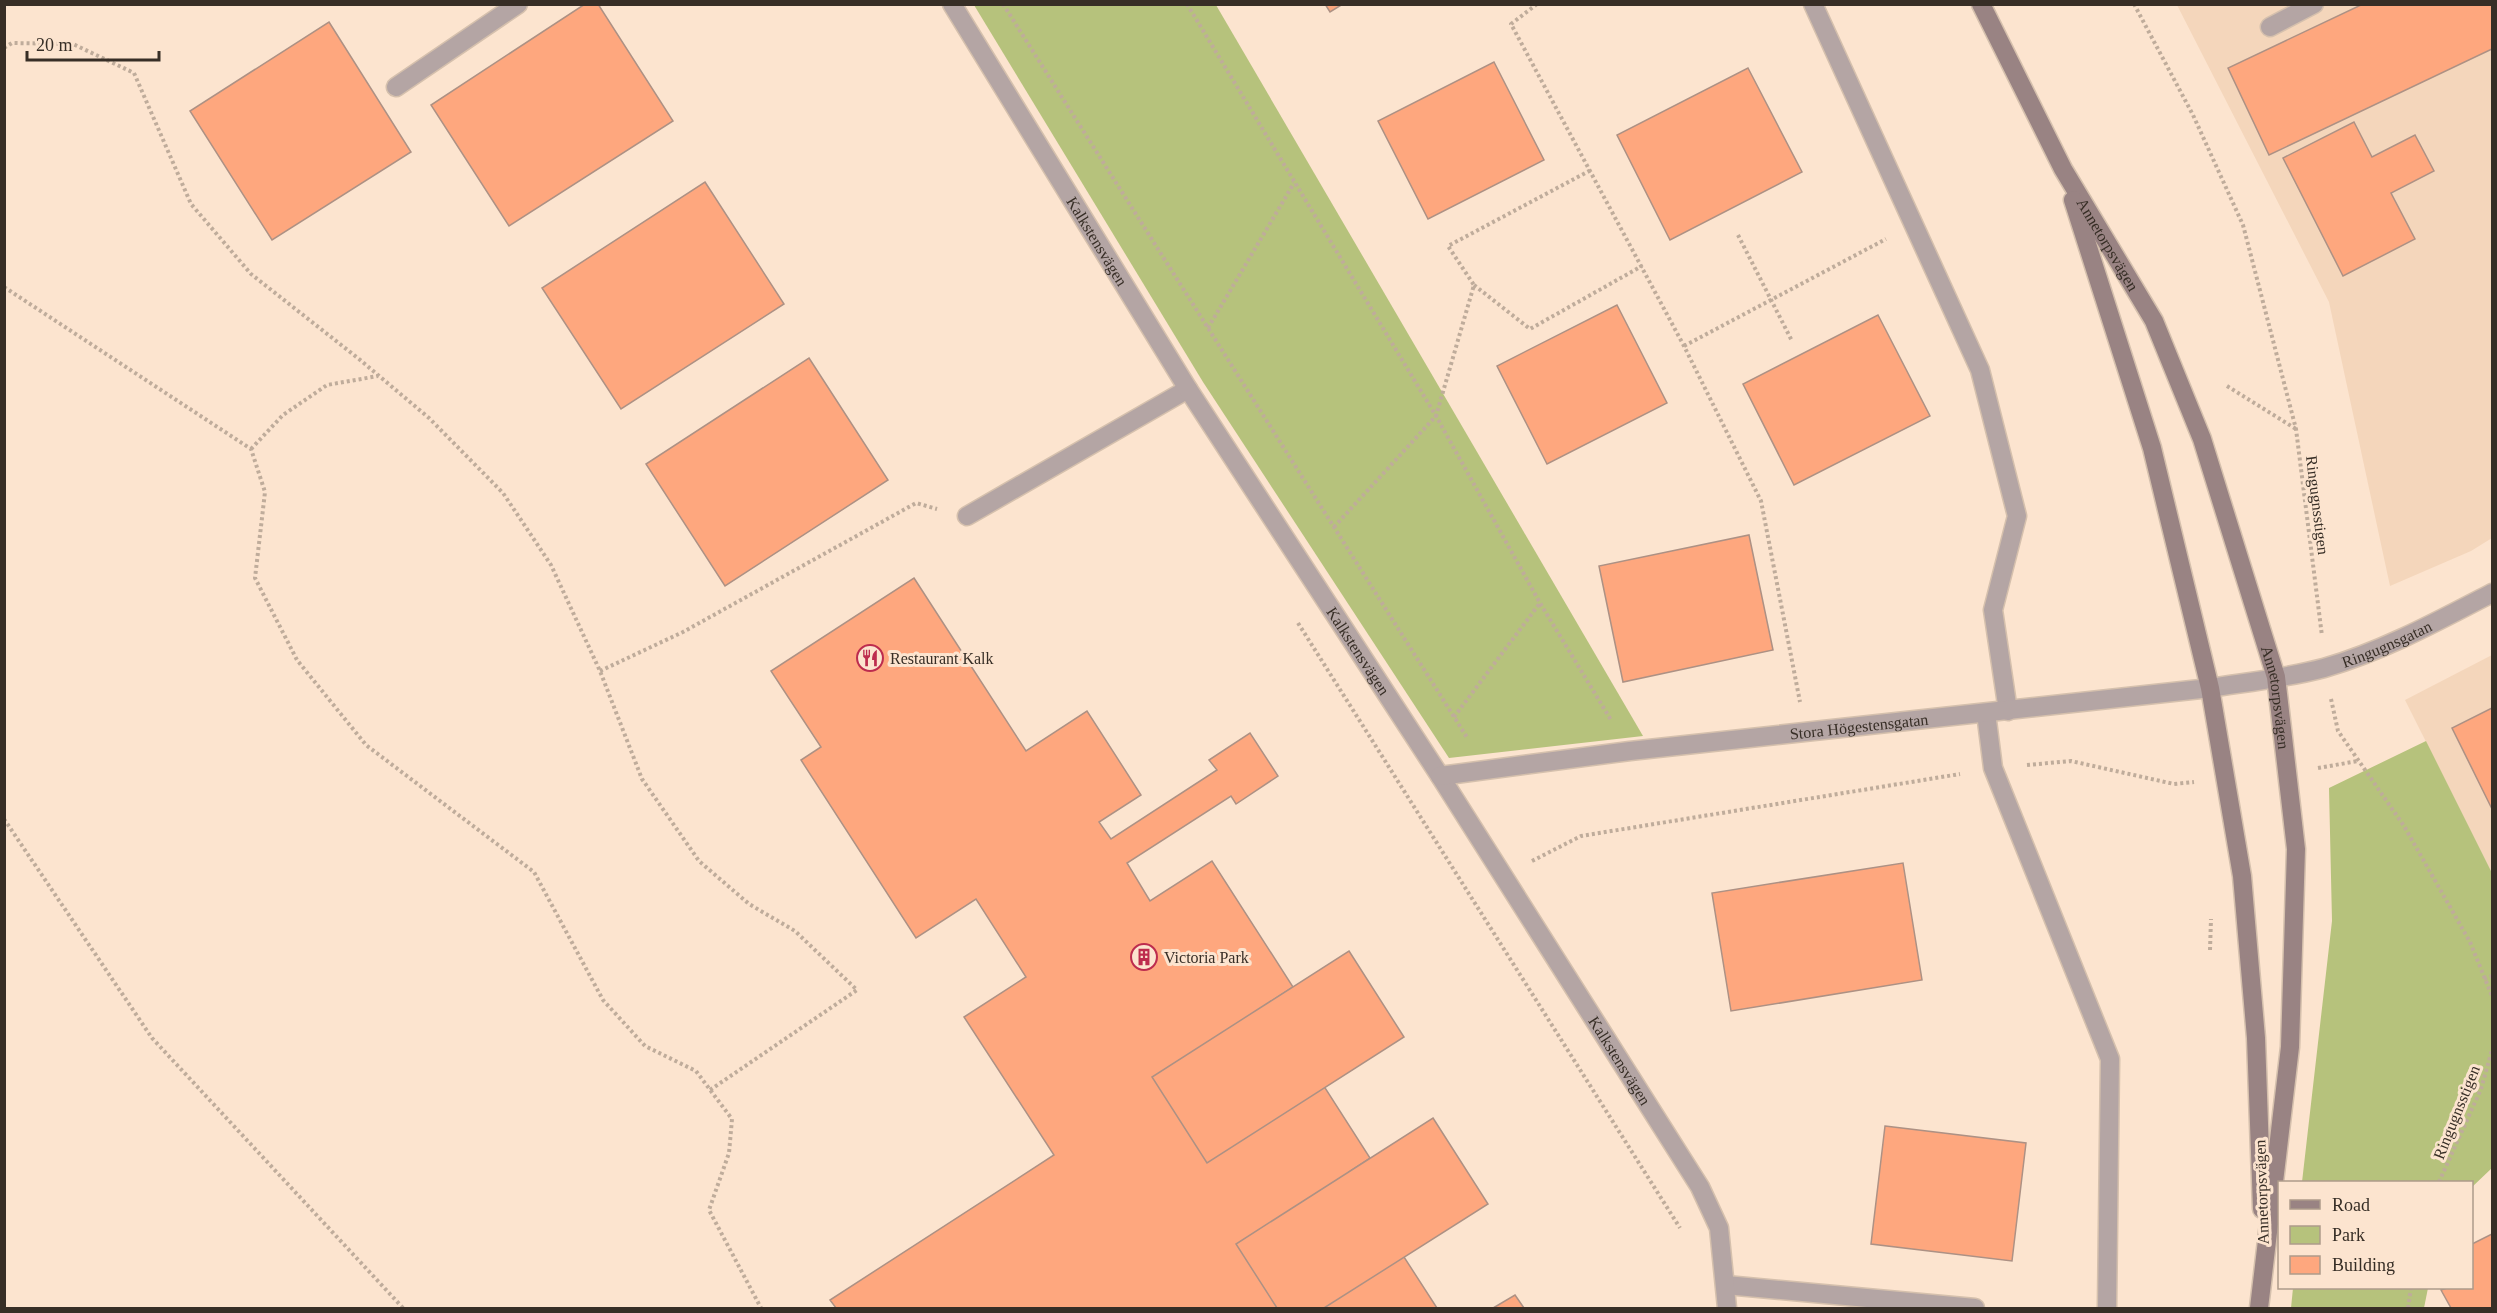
<svg xmlns="http://www.w3.org/2000/svg" width="2497" height="1313" font-family="Georgia,serif">
<style>
.built{fill:#f4d6bb}
.green{fill:#b6c27c}
.building{fill:#fea77e;stroke:#ad9184;stroke-width:1.5}
.lines{fill:none;stroke-linecap:round;stroke-linejoin:round}
.lane-casing{stroke:#d5c0ad;stroke-width:21}
.street-casing{stroke:#d5c0ad;stroke-width:21}
.secondary-casing{stroke:#d5c0ad;stroke-width:21}
.path{stroke:#bfac9b;stroke-width:4;stroke-dasharray:3 3;stroke-linecap:butt}
.lane{stroke:#b4a5a4;stroke-width:18}
.street{stroke:#b4a5a4;stroke-width:18}
.secondary{stroke:#998383;stroke-width:18}
.labels{text-anchor:middle;stroke-width:6;stroke-linejoin:round;paint-order:stroke}
.street-label{font-size:16px;fill:#372e26;stroke:#fce4cf}
.poi-label{font-size:16px;fill:#372e26;stroke:#fce4cf;text-anchor:start}
</style>
<rect width="100%" height="100%" fill="#fce4cf"/>
<g class="built">
<path d="M2177 5H2492V538L2471 551 2390 586 2329 302Z"/>
<path d="M2492 655V873L2405 700Z"/>
</g>
<g class="green">
<path d="M974 5H1216L1643 736 1449 758 1203 382Z"/>
<path d="M2426 741 2492 873V1168L2472 1187V1182H2302L2332 921 2329 788Z"/>
<path d="M2293 1288H2428L2424 1308H2291Z"/>
</g>
<g class="building">
<path d="M585 4H598L673 121 509 226 431 105Z"/>
<path d="M1325 4H1343L1330 12Z"/>
<path d="M2363 4H2492V49L2269 155 2228 68Z"/>
<path d="M329 22 411 152 272 240 190 111Z"/>
<path d="M1494 62 1544 160 1428 219 1378 121Z"/>
<path d="M1748 68 1802 172 1670 240 1617 135Z"/>
<path d="M2354 122 2372 157 2415 135 2434 171 2391 193 2415 239 2343 276 2283 158Z"/>
<path d="M705 182 784 304 621 409 542 288Z"/>
<path d="M1617 305 1667 403 1547 464 1497 366Z"/>
<path d="M1878 315 1930 416 1794 485 1743 384Z"/>
<path d="M809 358 888 480 725 586 646 464Z"/>
<path d="M1749 535 1773 650 1623 682 1599 566Z"/>
<path d="M914 578 1026 751 1087 711 1141 795 1099 822 1111 839 1217 770 1209 760 1250 733 1278 776 1236 804 1231 796 1127 863 1150 901 1212 861 1293 987 1270 1002 1370 1158 1349 1172 1437 1308H836L830 1300 1054 1155 964 1017 1026 977 976 899 916 938 801 760 821 747 771 671Z"/>
<path d="M2492 708V809L2452 728Z"/>
<path d="M1903 863 1922 980 1731 1011 1712 893Z"/>
<path d="M1349 951 1404 1037 1207 1163 1152 1077Z"/>
<path d="M1433 1118 1488 1204 1324 1308H1277L1236 1244Z"/>
<path d="M1885 1126 2026 1143 2012 1261 1871 1244Z"/>
<path d="M2492 1234V1308H2451L2441 1290 2447 1288H2472V1244Z"/>
<path d="M1515 1295 1524 1308H1493Z"/>
</g>
<g class="lines">
<defs>
<g id="lane">
<path d="M1813 4 1980 370 2017 516 1993 610 2008 711"/>
<path d="M2270 27 2314 4"/>
<path d="M967 516 1188 389"/>
<path d="M1986 713 1993 768 2110 1059 2107 1308"/>
<path d="M1726 1285 1975 1308"/>
</g>
<g id="street">
<path id="s1" d="M952 4 1188 389 1440 776 1700 1187 1719 1228 1727 1308"/>
<path d="M396 87 518 4"/>
<path id="s2" d="M1440 776 1630 751 2210 688C2248 682 2287 678 2324 668 2383 651 2438 621 2492 593"/>
</g>
<g id="secondary">
<path id="s3" d="M1981 4 2063 169 2154 321 2202 439 2276 677 2296 849 2290 1047 2259 1308"/>
<path d="M2073 200 2152 448 2210 688 2242 876 2256 1038 2262 1209"/>
</g>
</defs>
<use href="#lane" class="lane-casing"/>
<use href="#street" class="street-casing"/>
<use href="#secondary" class="secondary-casing"/>
<g class="path">
<path d="M1003 4 1468 739"/>
<path d="M1187 4 1436 416 1540 603 1611 720"/>
<path d="M1537 4 1511 24 1684 346 1761 501 1800 702"/>
<path d="M2134 4 2193 115 2243 225 2296 429 2322 636"/>
<path d="M4 48 12 43 73 44 134 73 191 204 251 274 359 359 429 418 503 493 551 565 600 671 642 779 699 861 749 904 795 931 857 990 710 1090"/>
<path d="M1738 235 1792 341"/>
<path d="M1474 285 1530 329 1642 266"/>
<path d="M4 287 251 449 265 492 255 578 297 660 366 745 534 872 603 1000 645 1046 696 1071 732 1119 729 1153 709 1210 761 1308"/>
<path d="M1208 328 1294 183"/>
<path d="M1684 346 1886 239"/>
<path d="M2227 386 2296 429"/>
<path d="M251 449 283 415 327 385 378 376"/>
<path d="M1334 527 1436 416 1474 285 1448 246 1591 170"/>
<path d="M1298 623 1680 1228"/>
<path d="M600 671 683 632 916 503 937 509"/>
<path d="M2331 699 2338 731 2404 826 2470 942 2492 996"/>
<path d="M1454 717 1540 603"/>
<path d="M2027 765 2071 761 2174 784 2194 782"/>
<path d="M2318 768 2358 761"/>
<path d="M4 819 152 1038 403 1308"/>
<path d="M1532 861 1581 836 1960 774"/>
<path d="M2210 950 2211 919"/>
<path d="M2484 979 2492 976"/>
<path d="M2439 1182 2481 1089 2492 1050"/>
<path d="M2408 1308 2411 1288"/>
</g>
<use href="#lane" class="lane"/>
<use href="#street" class="street"/>
<use href="#secondary" class="secondary"/>
</g>
<defs>
<symbol id="restaurant-ring" viewBox="-11 -11 22 22"><circle r="9.5" fill="#fce4cf" stroke="#bd2c4e" stroke-width="1.5"/><path d="M-5-6h1v4h1v-4h1v4h1v-4h1v5L-1.5 .5V6h-2V.5L-5-1ZM5-6V6H3V1.5H1.5Q1.5-4 5-6Z" fill="#bd2c4e"/></symbol>
<symbol id="building-ring" viewBox="-11 -11 22 22"><circle r="9.5" fill="#fce4cf" stroke="#bd2c4e" stroke-width="1.5"/><path d="M-4-6H4V6H1V3H-1V6H-4ZM-2.5-4.3h1.7v1.8h-1.7ZM.8-4.3h1.7v1.8H.8ZM-2.5-1h1.7V.8h-1.7ZM.8-1h1.7V.8H.8Z" fill="#bd2c4e"/></symbol>
</defs>
<g fill-rule="evenodd">
<use href="#restaurant-ring" x="855" y="643" width="30" height="30"/>
<use href="#building-ring" x="1129" y="942" width="30" height="30"/>
</g>
<g class="labels">
<g class="street-label">
<text dy="6" stroke="none"><textPath href="#s1" startOffset="278">Kalkstensvägen</textPath></text>
<text dy="6" stroke="none"><textPath href="#s3" startOffset="272">Annetorpsvägen</textPath></text>
<text transform="translate(2318 505) rotate(83)" y="6">Ringugnsstigen</text>
<text dy="6" stroke="none"><textPath href="#s2" startOffset="958">Ringugnsgatan</textPath></text>
<text dy="6" stroke="none"><textPath href="#s1" startOffset="764">Kalkstensvägen</textPath></text>
<text dy="6" stroke="none"><textPath href="#s3" startOffset="758">Annetorpsvägen</textPath></text>
<text dy="6" stroke="none"><textPath href="#s2" startOffset="422">Stora Högestensgatan</textPath></text>
<text dy="6" stroke="none"><textPath href="#s1" startOffset="1250">Kalkstensvägen</textPath></text>
<text transform="translate(2456 1112) rotate(-68)" y="6">Ringugnsstigen</text>
<text transform="translate(2261 1192) rotate(-92)" y="6">Annetorpsvägen</text>
</g>
<g class="poi-label">
<text x="890" y="664">Restaurant Kalk</text>
<text x="1164" y="963">Victoria Park</text>
</g>
</g>
<rect width="2497" height="1313" fill="none" stroke="#372e26" stroke-width="12"/>
<rect x="2278" y="1181" width="195" height="108" fill="#fce4cf" stroke="#ad9b8b" stroke-width="1.5"/>
<rect x="2290" y="1200" width="30" height="9" fill="#998383" stroke="#ad9b8b" stroke-width="1.5"/>
<text x="2332" y="1211" font-size="18" fill="#372e26">Road</text>
<rect x="2290" y="1226" width="30" height="18" fill="#b6c27c" stroke="#ad9b8b" stroke-width="1.5"/>
<text x="2332" y="1241" font-size="18" fill="#372e26">Park</text>
<rect x="2290" y="1256" width="30" height="18" fill="#fea77e" stroke="#ad9b8b" stroke-width="1.5"/>
<text x="2332" y="1271" font-size="18" fill="#372e26">Building</text>
<path d="M27 51v9h132v-9" fill="none" stroke="#372e26" stroke-width="3"/>
<text x="36" y="51" font-size="18" fill="#372e26" stroke="#fce4cf" stroke-width="4.5" paint-order="stroke">20 m</text>
</svg>
